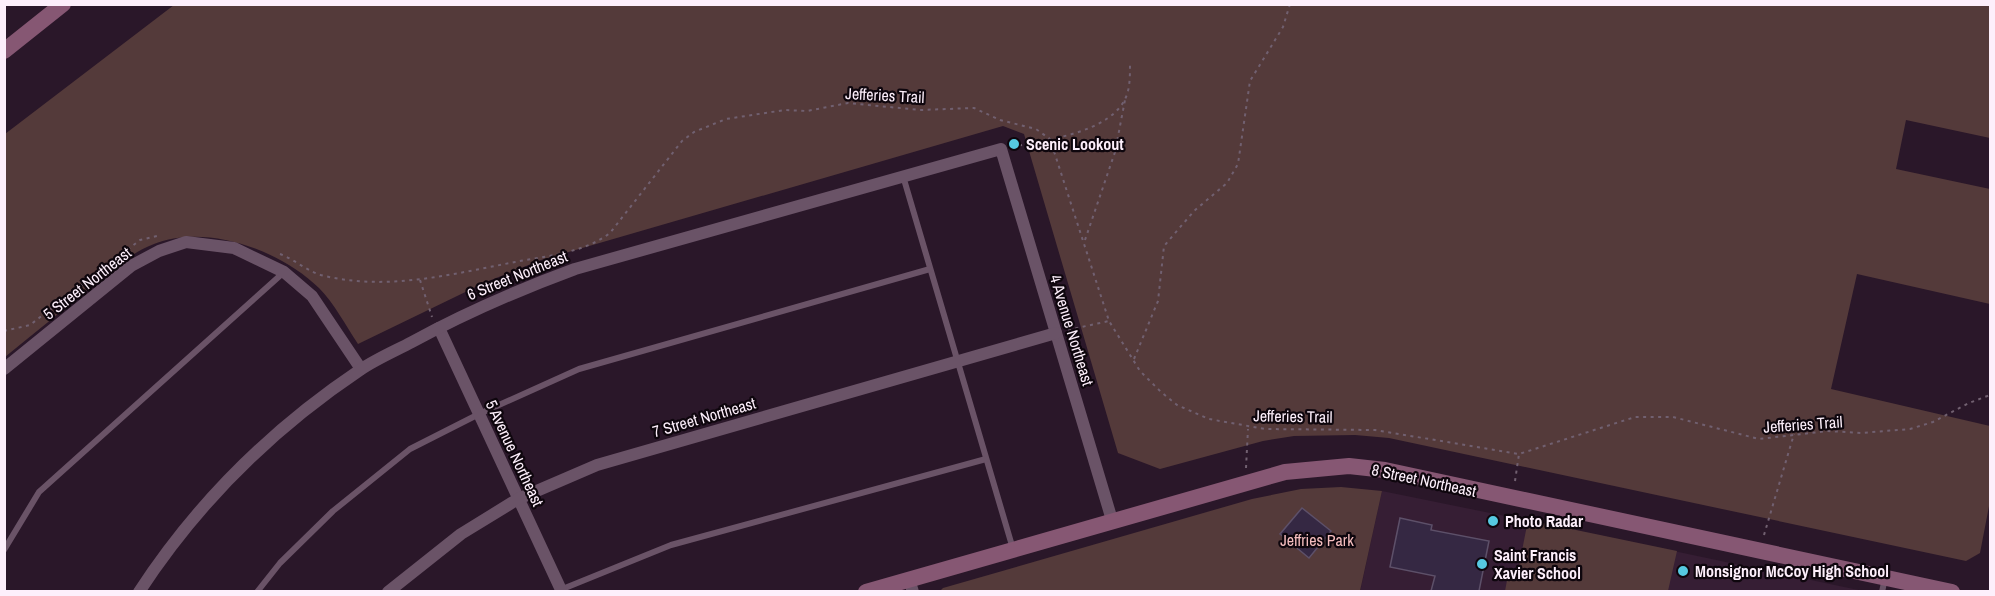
<svg xmlns="http://www.w3.org/2000/svg" width="1995" height="596" font-family="'Archivo Narrow',sans-serif">
<style>
.built{fill:#361e34}
.green{fill:#543a3a}
.building{fill:#352843;stroke:#5d5069;stroke-width:1.5}
.lines{fill:none;stroke-linecap:round;stroke-linejoin:round}
.path{stroke:#716070;stroke-width:2;stroke-dasharray:3 4.5;stroke-linecap:butt}
.lane{stroke:#6a5367;stroke-width:6}
.street{stroke:#6a5367;stroke-width:12}
.secondary{stroke:#865773;stroke-width:16}
.poi-dot{fill:#56c9e1;stroke:#0e060d;stroke-width:2}
.labels{text-anchor:middle;stroke-width:4.5;stroke-linejoin:round;paint-order:stroke}
.street-label{font-size:16px;fill:#fdeffb;stroke:#0e060d}
.poi-label{font-size:16px;font-weight:bold;fill:#fdeffb;stroke:#0e060d;text-anchor:start}
.park-label{font-size:16px;fill:#f6bebf;stroke:#0e060d}
</style>
<rect width="100%" height="100%" fill="#2a1729"/>
<path class="built" d="M1382 491 1603 536 1863 591 1360 592Z"/>
<g class="green">
<path d="M174 5H1990V138L1906 120 1896 169 1990 189V304L1857 274 1831 389 1990 426V501L1980 553 1966 561 1389 438 1355 435 1294 436 1263 441 1160 469 1118 453 1024 134 1003 126 541 260 486 282 358 344C346 326 334 303 319 288 280 250 206 223 154 244 130 253 110 272 90 288 62 311 33 334 5 357V134Z"/>
<path d="M1341 487 1382 491 1360 591 939 592 943 588 1252 499 1301 489Z"/>
<path d="M1528 520 1677 551 1668 591H1505L1509 570 1518 571Z"/>
</g>
<g class="building">
<path d="M1302 508 1331 531 1309 558 1280 534Z"/>
<path d="M1400 518 1432 525 1431 530 1489 541 1479 591H1431L1435 576 1390 567Z"/>
</g>
<g class="lines">
<g class="path">
<path d="M1012 147C1045 140 1111 133 1126 97 1130 88 1130 75 1130 65"/>
<path d="M1085 240 1115 152 1125 100"/>
<path d="M280 254C296 260 309 273 325 276 388 291 453 274 515 262 546 256 584 253 610 233L682 141 694 132 726 119 785 110 807 111 848 103 920 110 974 108 1000 120 1036 129 1050 139 1109 321 1140 371 1161 392 1177 405 1209 419 1265 429 1375 430 1519 454 1635 417H1673L1759 439 1828 431 1861 433 1910 429 1933 422 1969 403 1990 395"/>
<path d="M420 280 432 317"/>
<path d="M1068 330 1109 321"/>
<path d="M4 331 30 325 140 240 161 235"/>
<path d="M1134 359 1158 301 1164 246 1194 211 1227 183 1238 164 1250 81 1283 27 1290 4"/>
<path d="M1246 468 1248 429"/>
<path d="M1515 481 1519 454"/>
<path d="M1764 535 1794 434"/>
</g>
<g class="lane">
<path d="M903 176 1013 549"/>
<path d="M4 550 39 492 283 273"/>
<path d="M560 590 671 545 986 459"/>
<path d="M257 592 280 563 333 511 410 449 479 414 579 369 930 269"/>
<path d="M1882 592 1885 578"/>
</g>
<g class="street">
<path d="M439 328 562 592"/>
<path d="M4 369 131 266 159 251 186 242 234 248 284 272 312 296 361 369"/>
<path d="M909 579 913 592"/>
<path d="M139 592C197 503 272 429 360 370 376 359 395 351 412 342 465 313 518 290 575 269L1001 149 1112 520"/>
<path d="M388 592 461 534 518 499 597 465 1056 333"/>
</g>
<g class="secondary">
<path d="M4 51 63 4"/>
<path d="M866 592 1285 472 1349 466 1385 470 1952 592"/>
</g>
</g>
<g class="poi-dot">
<circle cx="1014" cy="144" r="6"/>
<circle cx="1493" cy="521" r="6"/>
<circle cx="1482" cy="564" r="6"/>
<circle cx="1683" cy="571" r="6"/>
</g>
<g class="labels">
<g class="street-label">
<text transform="translate(885 95) rotate(3)" y="6">Jefferies Trail</text>
<text transform="translate(517 275) rotate(-22)" y="6">6 Street Northeast</text>
<text transform="translate(87 283) rotate(-38)" y="6">5 Street Northeast</text>
<text transform="translate(1072 330) rotate(73)" y="6">4 Avenue Northeast</text>
<text transform="translate(1293 416) rotate(1)" y="6">Jefferies Trail</text>
<text transform="translate(704 417) rotate(-16)" y="6">7 Street Northeast</text>
<text transform="translate(1803 424) rotate(-4)" y="6">Jefferies Trail</text>
<text transform="translate(515 453) rotate(65)" y="6">5 Avenue Northeast</text>
<text transform="translate(1424 480) rotate(12)" y="6">8 Street Northeast</text>
</g>
<g class="poi-label">
<text x="1026" y="150">Scenic Lookout</text>
<text x="1505" y="527">Photo Radar</text>
<text x="1494" y="561">Saint Francis<tspan x="1494" dy="18">Xavier School</tspan></text>
<text x="1695" y="577">Monsignor McCoy High School</text>
</g>
<g class="park-label">
<text x="1317" y="546">Jeffries Park</text>
</g>
</g>
<rect width="1995" height="596" fill="none" stroke="#fdeffb" stroke-width="12"/>
</svg>
